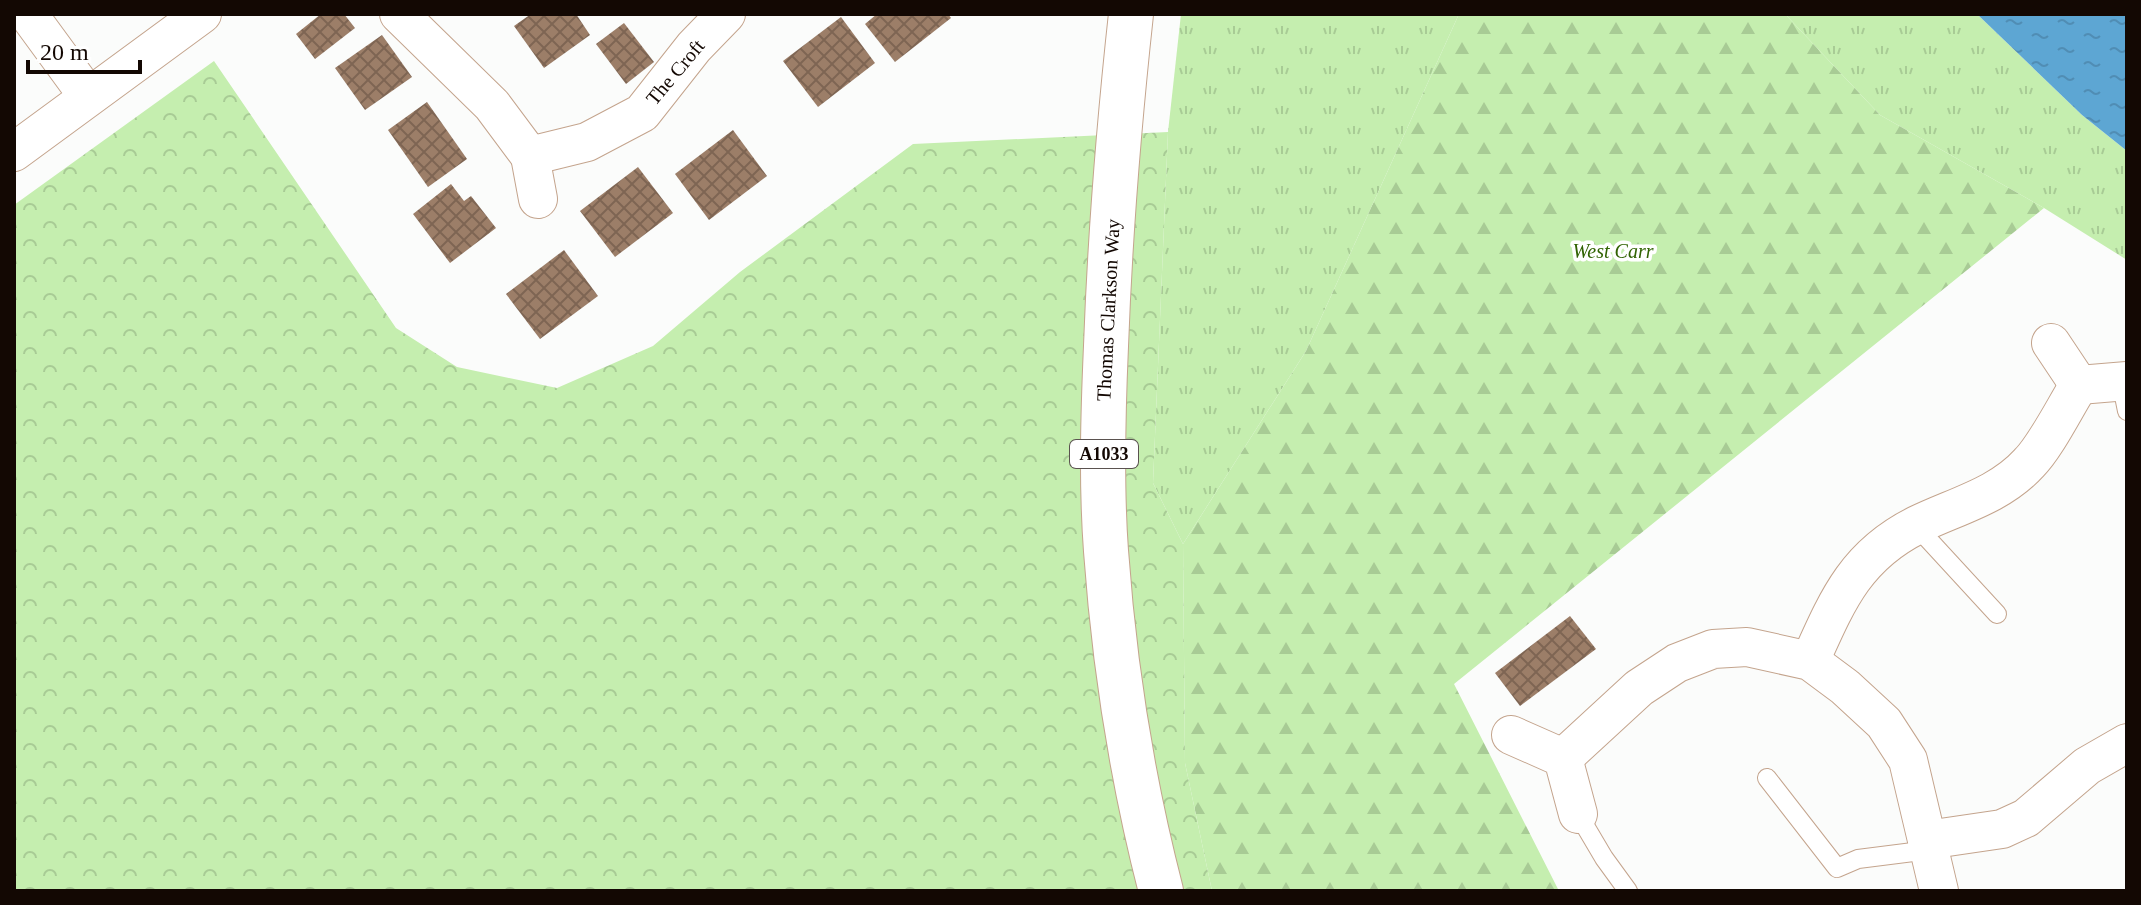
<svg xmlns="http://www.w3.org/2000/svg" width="2141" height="905" font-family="'Times New Roman',serif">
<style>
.grass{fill:url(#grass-tufts)}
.forest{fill:url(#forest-firs)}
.park{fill:url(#park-crowns)}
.water{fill:url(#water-ripples)}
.building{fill:url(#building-cross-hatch)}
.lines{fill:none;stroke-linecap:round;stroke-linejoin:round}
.service-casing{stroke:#c4a48d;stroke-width:20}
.minor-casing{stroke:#c4a48d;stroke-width:40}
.trunk-casing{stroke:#c4a48d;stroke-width:46}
.service{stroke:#fff;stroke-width:18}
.minor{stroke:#fff;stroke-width:38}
.trunk{stroke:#fff;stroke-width:44}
.labels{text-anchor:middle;stroke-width:7;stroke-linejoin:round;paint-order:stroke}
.shield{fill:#fff;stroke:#5a524f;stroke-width:2}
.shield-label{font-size:18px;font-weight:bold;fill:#130803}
.street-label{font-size:20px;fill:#130803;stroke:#fff}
.park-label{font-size:20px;font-style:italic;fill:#316303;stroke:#fff}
</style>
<defs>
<pattern id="grass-tufts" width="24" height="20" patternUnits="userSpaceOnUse" patternTransform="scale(2)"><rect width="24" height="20" fill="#c5eeaf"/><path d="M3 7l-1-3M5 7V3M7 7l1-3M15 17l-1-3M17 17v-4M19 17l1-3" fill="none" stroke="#a8cb95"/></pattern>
<pattern id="forest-firs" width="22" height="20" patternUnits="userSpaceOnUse" patternTransform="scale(2)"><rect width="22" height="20" fill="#c5eeaf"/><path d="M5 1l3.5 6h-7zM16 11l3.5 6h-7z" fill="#a8cb95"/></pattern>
<pattern id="park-crowns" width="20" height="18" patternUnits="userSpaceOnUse" patternTransform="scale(2)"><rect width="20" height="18" fill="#c5eeaf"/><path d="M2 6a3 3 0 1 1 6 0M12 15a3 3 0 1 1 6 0" fill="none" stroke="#a8cb95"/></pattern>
<pattern id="water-ripples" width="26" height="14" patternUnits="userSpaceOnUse" patternTransform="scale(2)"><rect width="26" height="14" fill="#5da6d3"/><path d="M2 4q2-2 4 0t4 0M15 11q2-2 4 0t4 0" fill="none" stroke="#508db4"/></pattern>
<pattern id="building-cross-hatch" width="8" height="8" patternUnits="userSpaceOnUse" patternTransform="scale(2)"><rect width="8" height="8" fill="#9c7e68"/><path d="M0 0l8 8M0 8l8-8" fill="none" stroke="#7e6553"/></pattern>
</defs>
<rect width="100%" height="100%" fill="#fbfcfb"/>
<g class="grass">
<path d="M1181 14H1459L1306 351 1183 544 1153 483 1168 132Z"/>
<path d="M1785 14H1977L2082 115 2127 151V260L2044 208 1880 115Z"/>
</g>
<path class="forest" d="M1459 14H1785L1880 115 2044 208 1454 684 1559 891H1212L1185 763 1183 544 1306 351Z"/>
<path class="park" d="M214 61 396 328 457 367 557 388 653 346 740 272 913 144 1168 132 1153 483 1183 544 1185 763 1212 891H14V205Z"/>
<path class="water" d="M1977 14H2127V151L2082 115Z"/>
<g class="building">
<path d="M321 14H344L355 28 315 59 296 34Z"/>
<path d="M531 14H576L590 35 544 68 514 26Z"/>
<path d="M877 14H948L951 18 895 62 865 24Z"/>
<path d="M841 17 875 63 818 107 783 61Z"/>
<path d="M624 23 654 62 626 84 596 44Z"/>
<path d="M382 35 412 77 365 110 335 68Z"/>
<path d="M427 102 467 159 428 187 388 130Z"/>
<path d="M733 130 767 176 709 220 675 174Z"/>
<path d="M638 167 673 213 615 257 580 211Z"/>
<path d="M451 184 464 201 471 196 496 228 450 263 413 214Z"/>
<path d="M564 250 598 296 540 339 506 294Z"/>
<path d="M1570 616 1596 649 1520 706 1495 673Z"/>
</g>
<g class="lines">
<defs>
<g id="service">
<path d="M2121 381 2127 411"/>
<path d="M1916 526 1997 614"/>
<path d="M1767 778 1837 868 1858 859 1929 850"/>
<path d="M1578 814 1604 858 1628 891"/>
</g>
<g id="minor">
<path d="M28 14 88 96"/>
<path d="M399 14 492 105 530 156 587 142 642 113 694 47 726 14"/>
<path d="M14 152 202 14"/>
<path d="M530 156 538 199"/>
<path d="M2051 343 2079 385 2127 381"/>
<path d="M1810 661C1837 601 1855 556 1917 525 1956 506 1999 496 2029 463 2046 446 2065 407 2079 385"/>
<path d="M1511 735 1563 758 1578 814"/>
<path d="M1563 758 1639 688 1677 663 1713 649 1747 647 1810 661 1845 687 1884 723 1908 760 1939 891"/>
<path d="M1927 840 2002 829 2026 818 2087 766 2127 743"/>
</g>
<path id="trunk" d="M1131 14C1119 124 1110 235 1106 346 1103 414 1101 483 1106 551 1114 663 1133 783 1161 891"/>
</defs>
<use href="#service" class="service-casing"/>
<use href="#minor" class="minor-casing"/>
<use href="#trunk" class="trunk-casing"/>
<use href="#service" class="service"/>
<use href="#minor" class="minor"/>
<use href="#trunk" class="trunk"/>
</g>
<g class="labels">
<rect class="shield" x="1070" y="440" width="68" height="28" rx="6"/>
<g class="shield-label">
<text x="1104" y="460">A1033</text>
</g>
<g class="street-label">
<text transform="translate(675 72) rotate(-50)" y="7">The Croft</text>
<text transform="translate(1108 310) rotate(-87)" y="7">Thomas Clarkson Way</text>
</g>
<g class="park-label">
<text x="1613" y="258">West Carr</text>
</g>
</g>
<rect width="2141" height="905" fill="none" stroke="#130803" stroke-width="32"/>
<path d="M28 60v12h112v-12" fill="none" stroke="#130803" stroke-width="4"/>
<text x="40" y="60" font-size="24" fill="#130803" stroke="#ffffff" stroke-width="6" paint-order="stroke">20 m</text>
</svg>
